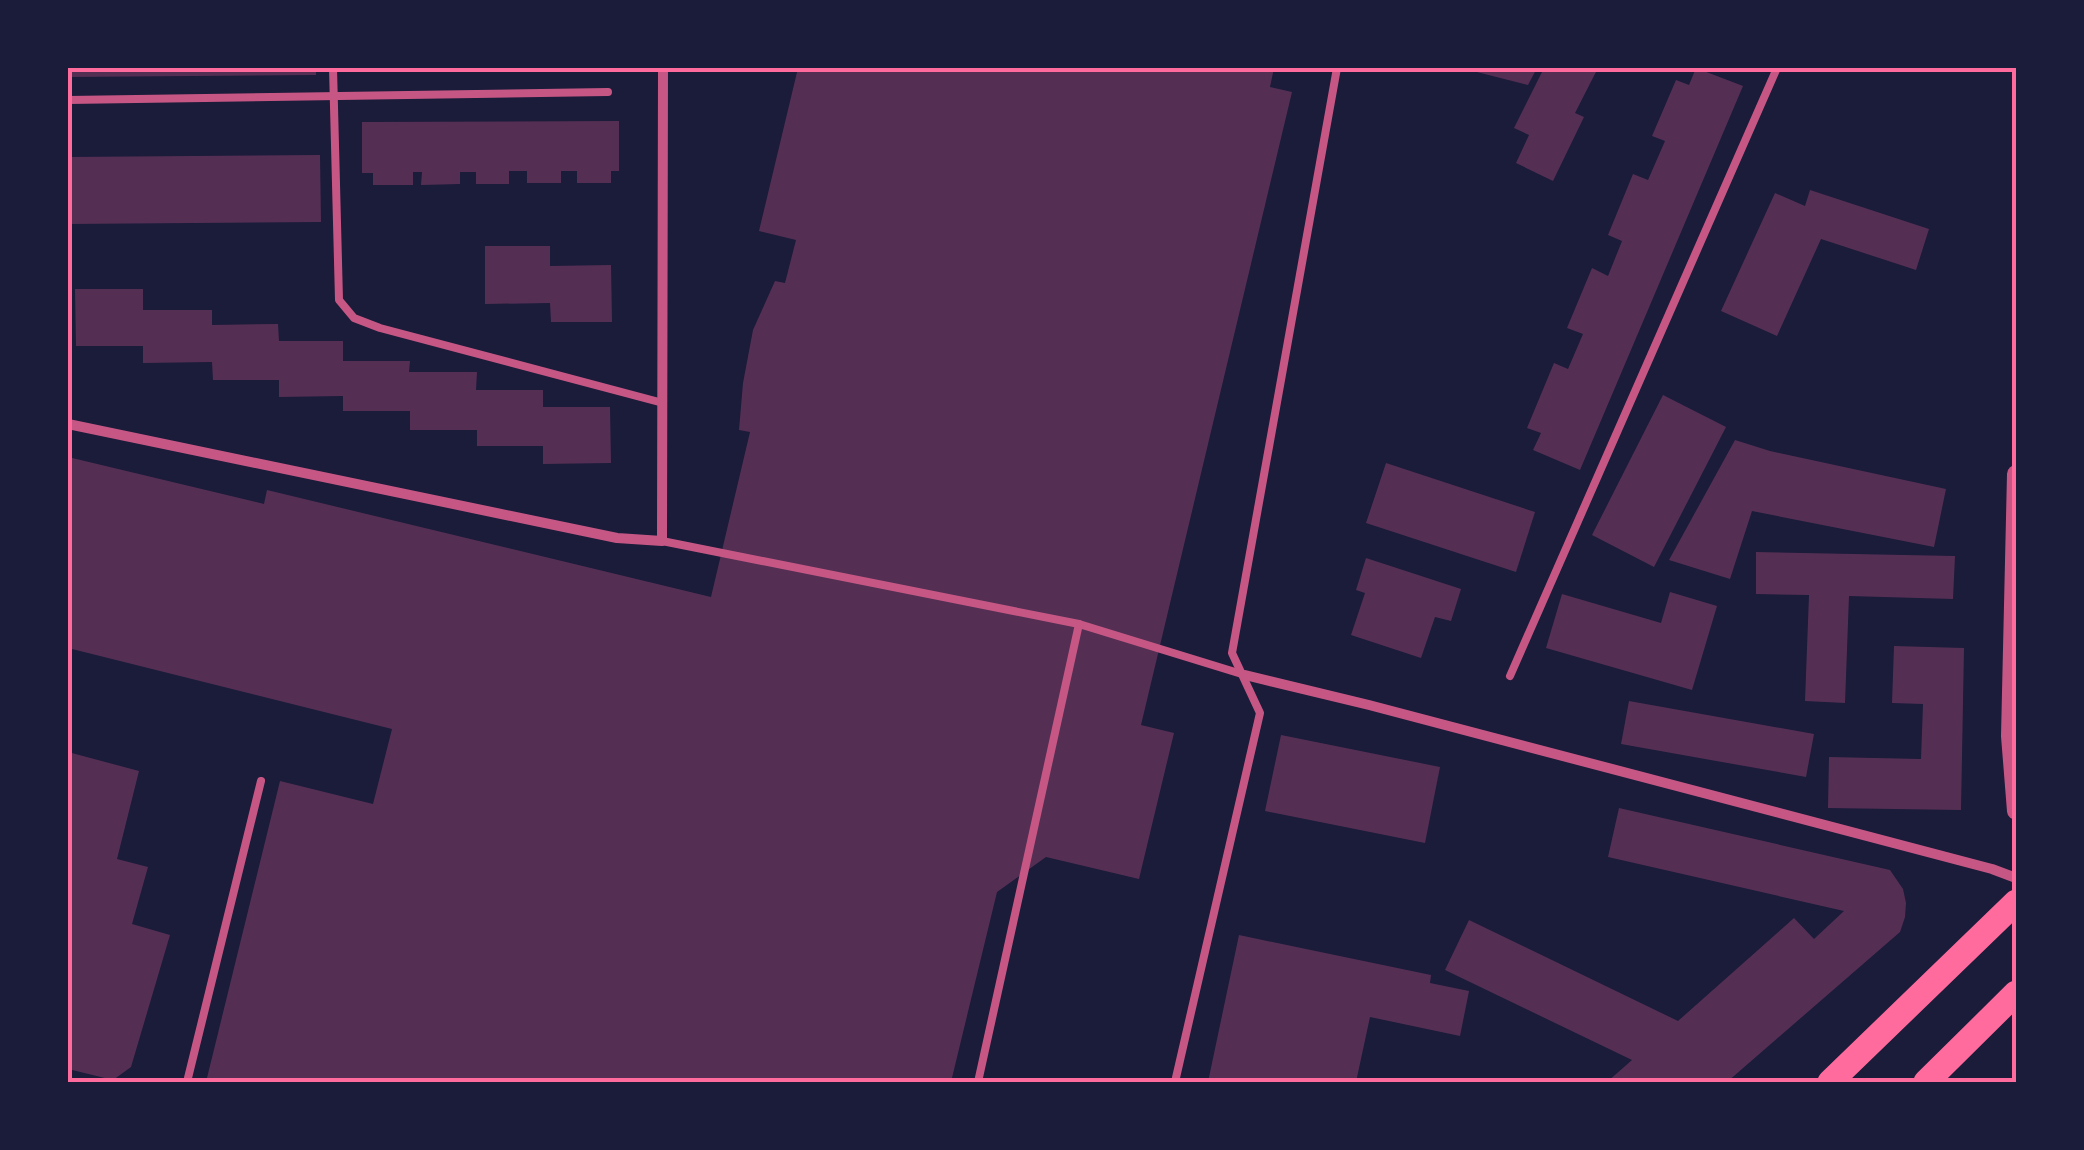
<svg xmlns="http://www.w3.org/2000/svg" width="2084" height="1150" font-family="'Public Sans',sans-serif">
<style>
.building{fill:#542f53}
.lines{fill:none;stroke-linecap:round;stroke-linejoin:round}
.service{stroke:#c65784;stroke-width:8}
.minor{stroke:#c65784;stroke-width:10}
.tertiary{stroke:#c65784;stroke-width:18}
.primary{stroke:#ff6b9d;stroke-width:25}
.neatline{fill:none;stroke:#ff6b9d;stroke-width:4}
</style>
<rect width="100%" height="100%" fill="#1b1b3a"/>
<g class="building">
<path d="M68 68H316V75L68 77Z"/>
<path d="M798 68H1274L1270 87 1292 92 1141 725 1174 733 1139 879 1046 857 997 892 951 1082H206L280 781 373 804 392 729 68 648V457L264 504 267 490 711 597 750 432 739 430 743 383 753 330 775 281 785 283 796 240 759 231Z"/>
<path d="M1461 68H1537L1528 85Z"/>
<path d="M1544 68H1598L1575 113 1584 117 1553 181 1516 163 1529 135 1514 128Z"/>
<path d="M1696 68 1743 86 1580 470 1533 450 1541 433 1527 428 1554 363 1568 369 1583 334 1567 328 1592 268 1608 276 1622 241 1608 235 1633 174 1648 180 1665 141 1652 136 1676 80 1689 85Z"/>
<path d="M619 121V171H611V183H577V171H561V183H527V171H509V184H476V172H460V184L421 185 422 172H413V185H373V173H362V122Z"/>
<path d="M320 155 321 222 68 224V157Z"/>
<path d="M1810 190 1929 229 1916 270 1821 239 1777 336 1721 311 1775 193 1805 206Z"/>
<path d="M485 246H550V266L611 265 612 322H551L550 303 485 304Z"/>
<path d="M75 289H143V310H212V325L278 324 279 341H343V361H410L409 372H477L476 390H543V407H610L611 463 543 464V446H477V430H410V411H343V396L279 397V380H213L212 362 143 363V346H76Z"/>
<path d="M1663 395 1726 427 1654 567 1592 535Z"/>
<path d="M1735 440 1770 451 1946 489 1934 547 1752 511 1730 579 1669 560Z"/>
<path d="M1386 463 1535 512 1516 572 1366 523Z"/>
<path d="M1756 552 1955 556 1953 599 1849 596 1845 703 1805 701 1809 595 1756 594Z"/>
<path d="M1366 558 1461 589 1451 621 1435 617 1421 658 1351 635 1365 593 1356 590Z"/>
<path d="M1670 592 1717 606 1692 690 1546 648 1562 594 1661 623Z"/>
<path d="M1894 646 1964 648 1961 810 1828 808 1829 757 1921 759 1923 704 1892 703Z"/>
<path d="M1629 701 1814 734 1806 777 1621 744Z"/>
<path d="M1281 735 1440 767 1425 843 1265 811Z"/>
<path d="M68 752 139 771 117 859 148 867 132 924 170 935 131 1067 113 1080 68 1069Z"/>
<path d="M1619 808 1890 870 1903 889 1906 903 1905 917 1900 932 1727 1082H1607L1632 1060 1445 970 1469 920 1678 1021 1794 918 1814 939 1844 911 1608 857Z"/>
<path d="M1239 935 1431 975 1430 983 1469 991 1460 1036 1370 1017 1356 1082H1208Z"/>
</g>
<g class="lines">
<g class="service">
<path d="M333 68 339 300 354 318 380 328 663 403"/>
<path d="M68 100 608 92"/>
<path d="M662 541 1079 624 1245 675"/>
<path d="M1510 676 1777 68"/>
<path d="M187 1082 261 781"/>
<path d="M978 1082 1079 624"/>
<path d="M1175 1082 1260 713 1232 653 1337 68"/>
</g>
<g class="minor">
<path d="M68 424 617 538 662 541 663 68"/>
<path d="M1245 675 1369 705 1992 869 2016 878"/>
</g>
<path class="tertiary" d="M2016 474 2010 736 2016 811"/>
<g class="primary">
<path d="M1830 1082 2016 902"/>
<path d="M1926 1082 2016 993"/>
</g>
</g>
<rect width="2084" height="1150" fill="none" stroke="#1b1b3a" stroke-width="140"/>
<rect x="70" y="70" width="1944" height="1010" class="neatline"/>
</svg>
